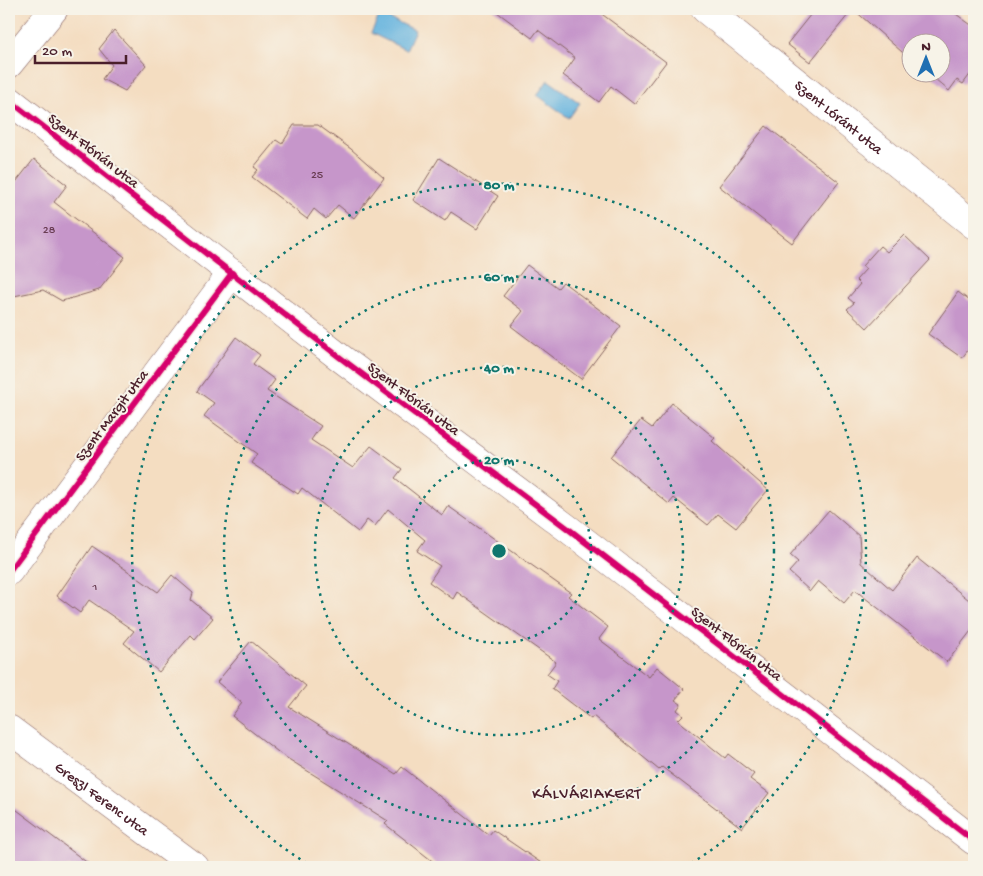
<svg xmlns="http://www.w3.org/2000/svg" width="983" height="876" font-family="'Gochi Hand',sans-serif">
<style>
.water{fill:#64b2de;stroke:#576884}
.building{fill:#c696ca}
.lines{fill:none;stroke-linecap:round;stroke-linejoin:round}
.minor-casing{stroke:#866260;stroke-width:29}
.minor{stroke:#fff;stroke-width:28}
.cycleway-casing{stroke:#f7f3e8;stroke-width:9}
.cycleway{stroke:#d6006c;stroke-width:6}
.ring{fill:none;stroke:#0f766e;stroke-width:2.5;stroke-dasharray:2.5 5}
.labels{text-anchor:middle;stroke-width:4;stroke-linejoin:round;paint-order:stroke}
.number-label{font-size:12px;fill:#693d53}
.street-label{font-size:15px;fill:#4a1f2b;stroke:#f7f3e8}
.neighbourhood-label{font-size:16px;letter-spacing:1px;fill:#4a1f2b;stroke:#f7f3e8}
.centre{fill:#0f766e;stroke:#f7f3e8;stroke-width:2.5}
.ring-label{font-size:15px;text-anchor:middle;font-weight:bold;fill:#0f766e;stroke:#f7f3e8;stroke-width:4;stroke-linejoin:round;paint-order:stroke}
</style>
<rect width="100%" height="100%" fill="#f7f3e8"/>
<filter id="ink" filterUnits="userSpaceOnUse"><feTurbulence type="fractalNoise" baseFrequency=".02" numOctaves="2"/><feDisplacementMap in="SourceGraphic" scale="10" xChannelSelector="R" yChannelSelector="G"/><feConvolveMatrix kernelMatrix="1 2 1 2 8 2 1 2 1" color-interpolation-filters="sRGB"/></filter>
<filter id="wash" filterUnits="userSpaceOnUse"><feTurbulence type="fractalNoise" baseFrequency=".0096" numOctaves="4" result="noise"/><feDisplacementMap in="SourceGraphic" scale="20" xChannelSelector="R" yChannelSelector="G"/><feGaussianBlur stdDeviation="1.12" result="paint"/><feColorMatrix in="noise" values="0 0 0 0 0 0 0 0 0 0 0 0 0 0 0 0 0 1.4 0 .05"/><feComposite in="paint" operator="in"/></filter>
<g filter="url(#wash)">
<rect width="100%" height="100%" fill="#f4ddc1"/>
<g class="water">
<path d="M380 14 415 30 406 50 371 33Z"/>
<path d="M548 80 580 103 569 118 537 95Z"/>
</g>
<g id="blocks">
<g class="building">
<path d="M493 9H595L666 62 634 104 611 86 599 102 563 75 575 58 538 30 532 38Z"/>
<path d="M815 9H949L974 27V69L963 84 957 80 949 91 927 72H940V42H910V59L853 9 810 62 787 44Z"/>
<path d="M114 30 146 65 125 91 102 79 112 65 99 49Z"/>
<path d="M294 125H318L351 149 384 178 354 218 338 205 326 219 314 209 307 219 252 177 258 170 254 167 276 140 282 144Z"/>
<path d="M766 126 839 182 792 243 719 186Z"/>
<path d="M439 158 498 196 477 229 451 212 445 221 413 200Z"/>
<path d="M34 159 67 185 54 202 125 257 99 290 62 301 43 290 9 297V191Z"/>
<path d="M904 235 930 260 867 328 847 309 854 303 848 298 860 284 856 280 866 269 862 266 880 246 887 252Z"/>
<path d="M527 265 558 288 563 282 621 326 581 379 511 326 523 311 503 296Z"/>
<path d="M958 292 974 304V342L962 358 928 334Z"/>
<path d="M236 337 260 355 253 364 275 380 267 391 321 426 311 440 353 468 371 446 402 469 395 478 442 515 448 506 571 593 568 596 608 627 599 639 649 677 657 667 684 689 675 700 681 704 677 710 683 715 678 720 725 758 728 754 754 774 750 779 769 793 742 828 662 767 659 770 593 716 591 719 552 689 557 681 547 674 556 662 457 592 453 599 429 582 440 566 417 551 425 540 388 509 375 526 367 520 358 532 302 488 298 494 251 463 257 454 204 416 214 403 197 391Z"/>
<path d="M672 403 715 438 712 441 768 490 736 528 718 514 708 525 674 498 669 504 611 457 641 420 652 428Z"/>
<path d="M829 510 859 536 861 563 892 590 917 558 974 604V627L947 662 855 590 844 603 818 581 810 591 789 572 798 562 790 555Z"/>
<path d="M92 546 158 592 172 575 193 593 191 600 213 618 195 639 191 635 159 672 124 643 134 631 89 600 80 613 57 596Z"/>
<path d="M251 641 306 686 289 707 396 774 402 767 489 835 493 830 547 867H440L385 824 388 821 282 755 232 716 242 703 217 682Z"/>
<path d="M9 804 93 867H9Z"/>
</g>
</g>
</g>
<g filter="url(#ink)">
<use href="#blocks" fill-opacity="0" stroke="#866260" stroke-width="1"/>
<g class="lines">
<defs>
<g id="minor">
<path id="s1" d="M705 9 974 225"/>
<path d="M9 64 54 9"/>
<path d="M9 100 338 356 571 531 974 841"/>
<path d="M9 571 232 273"/>
<path id="s2" d="M9 729 195 867"/>
</g>
</defs>
<use href="#minor" class="minor-casing"/>
<use href="#minor" class="minor"/>
<defs>
<g id="cycleway">
<path d="M9 100 338 356 571 531 974 841"/>
<path d="M9 571 232 273"/>
</g>
</defs>
<use href="#cycleway" class="cycleway-casing"/>
<use href="#cycleway" class="cycleway"/>
</g>
</g>
<g class="ring">
<circle cx="499" cy="551" r="92"/>
<circle cx="499" cy="551" r="184"/>
<circle cx="499" cy="551" r="275"/>
<path d="M313 867A367 367 0 1 1 685 867"/>
</g>
<g class="labels">
<g class="number-label">
<text x="317" y="178">25</text>
<text x="49" y="233">28</text>
<text x="95" y="590">1</text>
</g>
<g class="street-label">
<text dy="5" stroke="none"><textPath href="#s1" startOffset="172">Szent Lóránt utca</textPath></text>
<text transform="translate(94 150) rotate(38)" y="5">Szent Flórián utca</text>
<text transform="translate(414 398) rotate(37)" y="5">Szent Flórián utca</text>
<text transform="translate(111 415) rotate(-53)" y="5">Szent Margit utca</text>
<text transform="translate(737 643) rotate(38)" y="5">Szent Flórián utca</text>
<text dy="5" stroke="none"><textPath href="#s2" startOffset="116">Greszl Ferenc utca</textPath></text>
</g>
<g class="neighbourhood-label">
<text x="587" y="798">KÁLVÁRIAKERT</text>
</g>
</g>
<circle cx="499" cy="551" r="8" class="centre"/>
<g class="ring-label">
<text x="499" y="189">80 m</text>
<text x="499" y="281">60 m</text>
<text x="499" y="372">40 m</text>
<text x="499" y="464">20 m</text>
</g>
<rect width="983" height="876" fill="none" stroke="#f7f3e8" stroke-width="30"/>
<g transform="translate(926 58)"><circle r="24" fill="#f7f3e8" stroke="#b29e9c"/>
<path d="M0-4L9 19L0 12L-9 19Z" fill="#1f6fb2"/>
<text y="-8" font-size="14" font-weight="bold" text-anchor="middle" fill="#4a1f2b">N</text>
</g>
<path d="M35 55v8h91v-8" fill="none" stroke="#4a1f2b" stroke-width="2.5"/>
<text x="42" y="55" font-size="15" fill="#4a1f2b" stroke="#f7f3e8" stroke-width="4" paint-order="stroke">20 m</text>
</svg>
